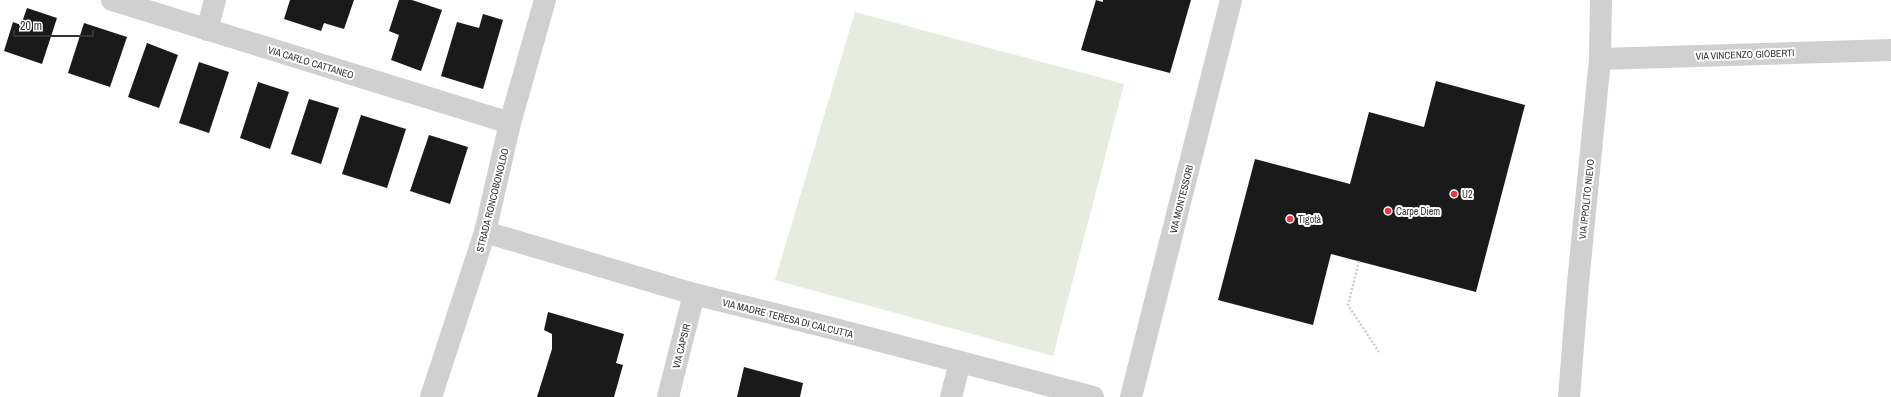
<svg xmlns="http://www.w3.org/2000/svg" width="1891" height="397" font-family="'Archivo Narrow',sans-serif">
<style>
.green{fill:#e6ecdf}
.building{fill:#1a1a1a}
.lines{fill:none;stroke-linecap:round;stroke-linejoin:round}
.path{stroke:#cdcdcd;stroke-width:2.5;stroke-dasharray:2 2;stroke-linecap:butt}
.minor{stroke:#d0d0d0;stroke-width:22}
.poi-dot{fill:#e63946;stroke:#fff;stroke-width:1.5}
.labels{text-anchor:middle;stroke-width:4;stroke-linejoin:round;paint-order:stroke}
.street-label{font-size:10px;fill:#333;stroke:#fff}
.poi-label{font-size:10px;fill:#333;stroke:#fff;text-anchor:start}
</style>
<rect width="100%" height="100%" fill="#fff"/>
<path class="green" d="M855 12 1124 84 1053 356 775 280Z"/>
<g class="building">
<path d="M290 0H354L344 29 324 23 321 31 284 19Z"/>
<path d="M399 0H412L442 10 421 71 391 60 399 35 389 31Z"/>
<path d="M1096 0 1103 2V0H1191L1170 73 1081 50Z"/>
<path d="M27 8 57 18 42 64 4 51 13 22 21 25Z"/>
<path d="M483 14 503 20 483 89 441 76 457 22 479 28Z"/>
<path d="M84 23 127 37 110 87 68 73Z"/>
<path d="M147 43 178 55 159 108 128 97Z"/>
<path d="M199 62 229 72 209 133 179 123Z"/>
<path d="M1436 81 1525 105 1476 292 1331 254 1313 325 1218 300 1255 159 1350 184 1369 112 1424 127Z"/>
<path d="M258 82 289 92 270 149 240 138Z"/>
<path d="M309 99 339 108 321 164 291 154Z"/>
<path d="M361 115 406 129 387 188 342 174Z"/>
<path d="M429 135 468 147 450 204 410 191Z"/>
<path d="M548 312 624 334 616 363 623 365 614 397H537L552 349V334L544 330Z"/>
<path d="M744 367 803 383 800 397H737Z"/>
</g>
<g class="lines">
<path class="path" d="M1359 261 1348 305 1379 352"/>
<g class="minor">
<path d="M112 0 510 123"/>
<path d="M207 30 215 0"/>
<path d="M1600 59 1891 50"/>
<path d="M485 232 694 294 831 328 1093 397"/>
<path d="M431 397 485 232 510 123 545 0"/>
<path d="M668 397 694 294"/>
<path d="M951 397 960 362"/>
<path d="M1131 397 1231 0"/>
<path d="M1569 397 1578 283 1600 59 1601 0"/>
</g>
</g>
<g class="poi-dot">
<circle cx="1454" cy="194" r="4"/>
<circle cx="1388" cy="211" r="4"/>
<circle cx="1290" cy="219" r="4"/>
</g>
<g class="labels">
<g class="street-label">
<text transform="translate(1745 54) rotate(-2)" y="4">VIA VINCENZO GIOBERTI</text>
<text transform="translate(311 62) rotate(17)" y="4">VIA CARLO CATTANEO</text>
<text transform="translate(1181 199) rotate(-76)" y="4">VIA MONTESSORI</text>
<text transform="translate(1586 199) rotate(-84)" y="4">VIA IPPOLITO NIEVO</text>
<text transform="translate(492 200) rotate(-76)" y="4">STRADA RONCOBONOLDO</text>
<text transform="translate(788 318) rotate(14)" y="4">VIA MADRE TERESA DI CALCUTTA</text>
<text transform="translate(681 346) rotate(-76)" y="4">VIA CAPSIR</text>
</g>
<g class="poi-label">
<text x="1462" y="198">U2</text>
<text x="1396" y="215">Carpe Diem</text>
<text x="1298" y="223">Tigotà</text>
</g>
</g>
<path d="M14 30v6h79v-6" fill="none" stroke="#333333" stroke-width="2"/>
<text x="20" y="30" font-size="12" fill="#333333" stroke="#ffffff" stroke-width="3" paint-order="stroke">20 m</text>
</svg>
